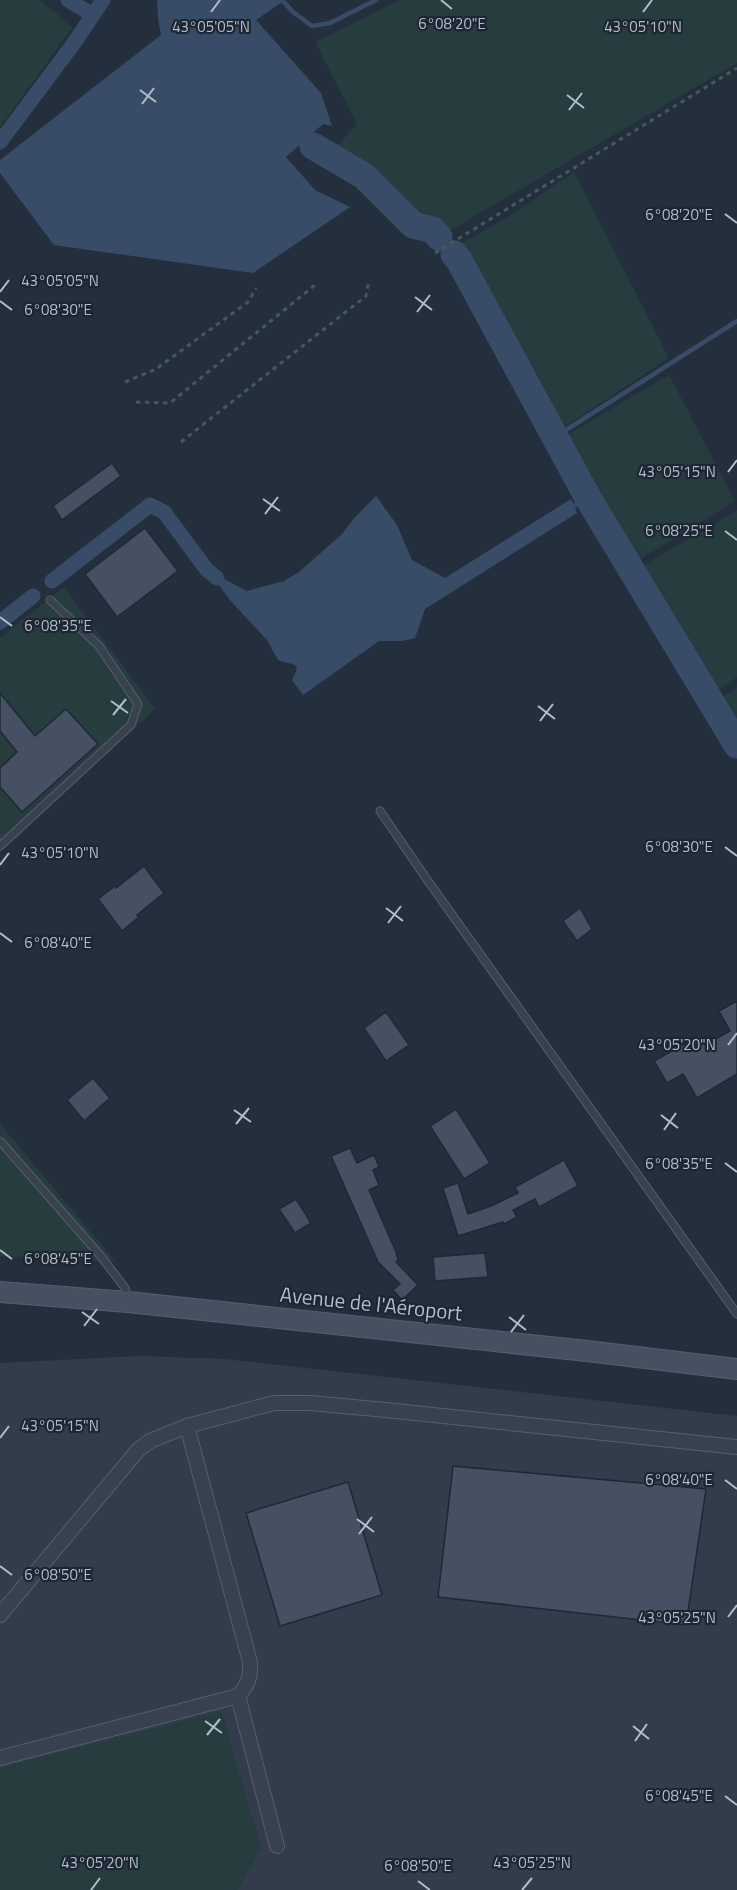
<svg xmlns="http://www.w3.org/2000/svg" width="737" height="1890" font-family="'Titillium Web',sans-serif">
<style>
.airport{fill:#323c4b}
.green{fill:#263c3f}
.water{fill:#394c67}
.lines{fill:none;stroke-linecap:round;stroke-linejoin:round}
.stream{stroke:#394c67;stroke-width:4.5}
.canal{stroke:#394c67;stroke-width:15}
.river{stroke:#394c67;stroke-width:27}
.building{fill:#455162;stroke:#1f2835;stroke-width:1.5}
.lane-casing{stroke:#565f6c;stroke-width:9}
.street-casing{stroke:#565f6c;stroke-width:16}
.secondary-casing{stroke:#565f6c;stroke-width:22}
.path{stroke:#44595c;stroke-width:3;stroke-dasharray:4.5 4.5;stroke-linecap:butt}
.lane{stroke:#38414e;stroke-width:7}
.street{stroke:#38414e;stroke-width:14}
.secondary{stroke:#465061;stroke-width:20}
.ticks{fill:none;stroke:#b4bcc9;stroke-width:2}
.labels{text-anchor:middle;stroke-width:4.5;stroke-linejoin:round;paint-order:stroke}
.street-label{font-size:21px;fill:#b4bcc9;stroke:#1d2633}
.ticks-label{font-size:15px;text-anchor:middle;fill:#b4bcc9;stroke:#1d2633;stroke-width:4.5;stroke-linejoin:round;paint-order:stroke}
</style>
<rect width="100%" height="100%" fill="#242f3e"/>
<path class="airport" d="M140 1356 225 1359 737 1416V1890H0V1363Z"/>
<g class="green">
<path d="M0 0H40L73 27 0 127Z"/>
<path d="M400 0H737V63L439 237 335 149 357 124 315 42Z"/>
<path d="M574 172 669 358 558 431 519 357 455 247 506 218Z"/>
<path d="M669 375 735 501 637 561 567 435Z"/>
<path d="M737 510V677L716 692 641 567Z"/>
<path d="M64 587 155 709 0 853V638Z"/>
<path d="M737 687V732L718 701Z"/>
<path d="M0 1124 115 1261 0 1256Z"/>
<path d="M221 1711 261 1848 238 1890H0V1768Z"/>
</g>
<g class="water">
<path d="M157 0H285L256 20 321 93 332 126 323 124 286 157 315 190 350 207 253 273 54 245 0 173V160L161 35 158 18Z"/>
<path d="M376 496 397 525 412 560 445 578 571 499 577 513 425 609 415 638 402 641H379L303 695 292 680 297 669 295 665 278 660 267 640 229 599 216 581 218 576 247 591 284 581 299 572 341 535 357 515Z"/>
</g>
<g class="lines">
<g class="stream">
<path d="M283 1 293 12 312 26 330 23 376 0"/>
<path d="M555 437 737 321"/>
<path d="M574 506 588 498"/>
</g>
<g class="canal">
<path d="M68 0 93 15"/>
<path d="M0 142 74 43 103 0"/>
<path d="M52 581 150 505 164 512 207 570 217 578"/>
<path d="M0 622 33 596"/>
</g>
<g class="river">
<path d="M313 146 364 176 413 225 433 230 439 237"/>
<path d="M454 254 459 260 588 498 737 745"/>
</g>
</g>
<g class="building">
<path d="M112 463 121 476 62 520 53 506Z"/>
<path d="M145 528 178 571 117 617 85 574Z"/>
<path d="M0 693 35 736 66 709 98 744 22 812 0 787V768L17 752 0 731Z"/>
<path d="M144 866 164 893 137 915 139 917 122 931 98 899 115 886 116 888Z"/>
<path d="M580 908 592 929 577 941 563 921Z"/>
<path d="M737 1001V1074L697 1098 683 1074 667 1083 654 1061 700 1035 705 1045 730 1031 719 1011Z"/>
<path d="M386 1012 409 1045 386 1061 364 1028Z"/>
<path d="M93 1078 110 1098 84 1121 67 1100Z"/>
<path d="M456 1109 490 1163 464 1179 430 1126Z"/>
<path d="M350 1148 357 1163 374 1155 379 1167 373 1170 379 1185 369 1190 396 1252 398 1260 396 1262 418 1285 402 1300 393 1290 400 1284 378 1262 331 1156Z"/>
<path d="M564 1160 578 1186 539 1207 535 1199 513 1210 517 1217 504 1224 503 1222 458 1236 443 1188 458 1183 468 1214 491 1206 518 1193 515 1187Z"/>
<path d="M296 1199 311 1223 295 1233 279 1209Z"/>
<path d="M485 1253 488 1277 435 1281 433 1257Z"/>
<path d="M453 1466 706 1489 686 1625 438 1597Z"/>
<path d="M348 1482 382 1595 280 1626 246 1513Z"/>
</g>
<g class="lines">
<defs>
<g id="lane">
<path d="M380 811 428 881 737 1314"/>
<path d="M0 846 131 725 138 704 99 646 50 600"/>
<path d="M0 1141 99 1254 125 1288 127 1300"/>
</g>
<g id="street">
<path d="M0 1615 139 1449 150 1441 187 1426 274 1403H310L386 1410 737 1447"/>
<path d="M238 1696 277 1846"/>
<path d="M0 1758 238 1696C248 1685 251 1677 250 1662L187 1426"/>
</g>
<path id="secondary" d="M0 1292 128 1302 587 1351 737 1369"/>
</defs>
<use href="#lane" class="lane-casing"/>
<use href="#street" class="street-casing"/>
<use href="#secondary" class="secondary-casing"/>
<g class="path">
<path d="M435 253 737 68"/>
<path d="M125 382 156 369 248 302 256 288"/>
<path d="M136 402 170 403 315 285"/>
<path d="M181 442 366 296 369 280"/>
</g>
<use href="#lane" class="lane"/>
<use href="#street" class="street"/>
<use href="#secondary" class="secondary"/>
</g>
<path class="ticks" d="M441 0 452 9M211 12 220 0M643 12 652 0M140 90 156 102M567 95 584 108M142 104 154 88M569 110 582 93M725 214 737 223M0 292 9 280M415 297 432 310M0 301 12 310M417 312 430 295M728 472 737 460M263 499 280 511M265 514 278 497M725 531 737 540M0 617 12 626M111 701 128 713M538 706 555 719M113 715 126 699M540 721 553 704M725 847 737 856M0 865 9 853M386 908 403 921M388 923 401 906M0 933 12 942M728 1045 737 1033M234 1110 251 1122M661 1115 678 1128M236 1124 249 1108M664 1130 676 1113M725 1163 737 1172M0 1250 12 1259M82 1312 99 1324M509 1317 526 1330M84 1326 97 1309M511 1332 524 1315M0 1438 9 1426M725 1480 737 1489M357 1519 374 1532M359 1534 372 1517M0 1566 12 1575M728 1617 737 1605M205 1721 222 1733M633 1726 649 1739M207 1735 220 1719M635 1741 647 1724M725 1796 737 1805M418 1881 430 1890M91 1890 100 1878M522 1890 532 1878"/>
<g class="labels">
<g class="street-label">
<text transform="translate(371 1304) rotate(6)" y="7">Avenue de l'Aéroport</text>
</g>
</g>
<g class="ticks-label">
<text x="452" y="29">6°08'20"E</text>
<text x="211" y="32">43°05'05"N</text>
<text x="643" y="32">43°05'10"N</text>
<text x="679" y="220">6°08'20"E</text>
<text x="60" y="286">43°05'05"N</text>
<text x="58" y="315">6°08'30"E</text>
<text x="677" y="477">43°05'15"N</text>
<text x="679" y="536">6°08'25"E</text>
<text x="58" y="631">6°08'35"E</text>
<text x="679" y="852">6°08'30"E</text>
<text x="60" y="858">43°05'10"N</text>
<text x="58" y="948">6°08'40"E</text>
<text x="677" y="1050">43°05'20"N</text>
<text x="679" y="1169">6°08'35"E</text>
<text x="58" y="1264">6°08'45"E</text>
<text x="60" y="1431">43°05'15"N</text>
<text x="679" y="1485">6°08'40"E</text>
<text x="58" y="1580">6°08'50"E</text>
<text x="677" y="1623">43°05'25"N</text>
<text x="679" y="1801">6°08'45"E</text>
<text x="100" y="1868">43°05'20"N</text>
<text x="532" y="1868">43°05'25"N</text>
<text x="418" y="1871">6°08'50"E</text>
</g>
</svg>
